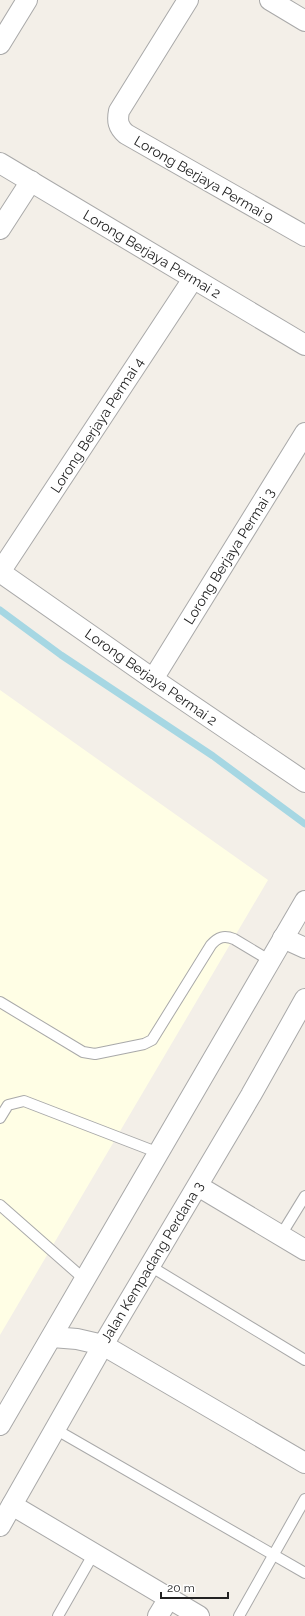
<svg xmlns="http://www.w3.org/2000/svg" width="305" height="1616" font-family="Raleway,sans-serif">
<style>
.education{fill:#fffee5}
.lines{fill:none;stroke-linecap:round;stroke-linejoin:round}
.stream{stroke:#a6d7e3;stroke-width:7}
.service-casing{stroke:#a9a9a9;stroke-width:12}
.minor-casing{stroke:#a9a9a9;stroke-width:22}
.service{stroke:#fff;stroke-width:10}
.minor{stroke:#fff;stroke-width:20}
.labels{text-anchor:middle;stroke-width:3;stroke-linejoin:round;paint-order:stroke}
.street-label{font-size:14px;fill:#222;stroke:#fff}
</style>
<rect width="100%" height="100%" fill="#f3efe8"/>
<path class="education" d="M0 690 268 880 0 1335Z"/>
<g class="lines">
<path class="stream" d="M0 610 61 655 213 756 305 824"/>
<defs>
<g id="service">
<path d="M0 1002 83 1052 95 1054 144 1044 152 1040 211 945C218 937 224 935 234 939L269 960"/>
<path d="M0 1118 8 1105 24 1101 159 1153"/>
<path d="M0 1205 84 1279"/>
<path d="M281 1235 305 1196"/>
<path d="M150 1266 305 1360"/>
<path d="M55 1429 305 1573"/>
<path d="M58 1616 94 1553"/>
<path d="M239 1616 305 1499"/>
</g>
<g id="minor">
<path d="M188 0 119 111C117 121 118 127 126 134L305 236"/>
<path d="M270 0 305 21"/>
<path d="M0 44 27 0"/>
<path d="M0 163 305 345"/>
<path d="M0 229 31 181"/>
<path d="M0 572 153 679 305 782"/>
<path d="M0 572 193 279"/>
<path d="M153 679 305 433"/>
<path d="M283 938 305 948"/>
<path d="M198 1186 305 1250"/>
<path d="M52 1337 77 1339 103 1345 305 1463"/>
<path d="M0 1425 305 901"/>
<path d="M12 1505 199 1616"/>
<path d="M0 1526 103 1345 251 1095 305 999"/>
<path d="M158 1616 169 1598"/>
</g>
</defs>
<use href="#service" class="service-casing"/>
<use href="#minor" class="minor-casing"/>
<use href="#service" class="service"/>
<use href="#minor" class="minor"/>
</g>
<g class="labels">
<g class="street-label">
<text transform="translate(204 179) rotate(30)" y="5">Lorong Berjaya Permai 9</text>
<text transform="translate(152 254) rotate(31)" y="5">Lorong Berjaya Permai 2</text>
<text transform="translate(97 425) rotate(-57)" y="5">Lorong Berjaya Permai 4</text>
<text transform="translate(229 556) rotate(-58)" y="5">Lorong Berjaya Permai 3</text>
<text transform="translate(151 677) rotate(35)" y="5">Lorong Berjaya Permai 2</text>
<text transform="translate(152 1262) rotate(-59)" y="5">Jalan Kempadang Perdana 3</text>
</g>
</g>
<path d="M161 1592v6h67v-6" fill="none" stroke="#222222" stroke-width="2"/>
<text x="167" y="1592" font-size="12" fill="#222222" stroke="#ffffff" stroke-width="3" paint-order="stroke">20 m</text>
</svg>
